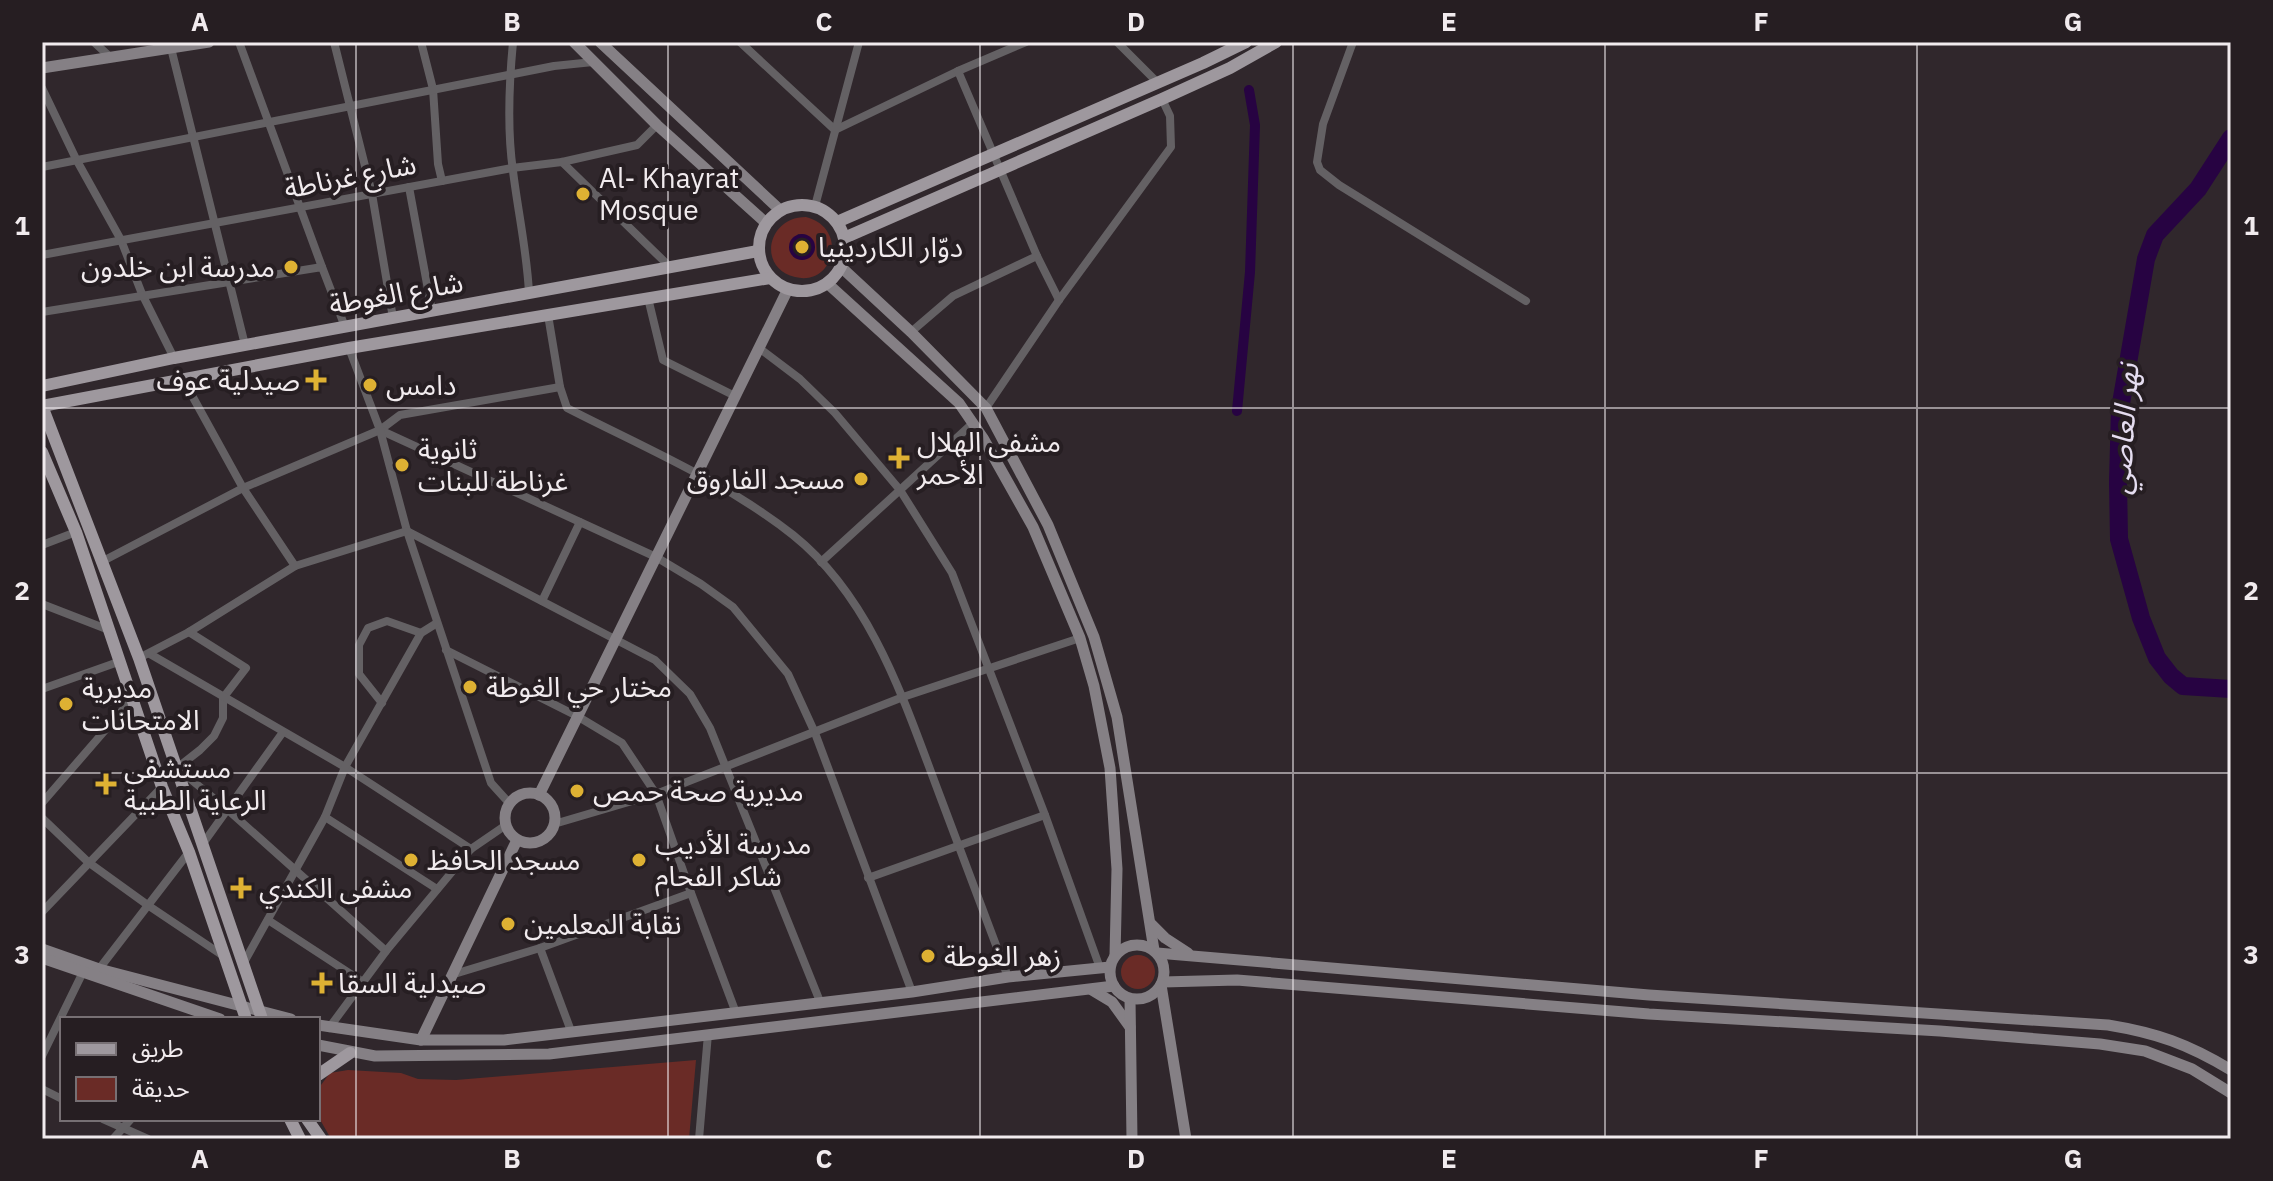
<svg xmlns="http://www.w3.org/2000/svg" width="2273" height="1181" font-family="'IBM Plex Sans','Noto Sans Arabic',sans-serif">
<style>
.green{fill:#6a2b26;fill-rule:evenodd}
.water{fill:#270342}
.lines{fill:none;stroke-linecap:round;stroke-linejoin:round}
.canal{stroke:#270342;stroke-width:10}
.river{stroke:#270342;stroke-width:18}
.street{stroke:#646164;stroke-width:8}
.secondary{stroke:#858085;stroke-width:11}
.primary{stroke:#9e989e;stroke-width:12}
.grid{fill:none;stroke:#f1ebee;stroke-width:2;stroke-opacity:0.55}
.poi-dot{fill:#deb133;stroke:#261e22;stroke-width:3}
.labels{text-anchor:middle;stroke-width:8;stroke-linejoin:round;paint-order:stroke}
.street-label{font-size:28px;fill:#f1ebee;stroke:#261e22}
.poi-label{font-size:28px;fill:#f1ebee;stroke:#261e22;text-anchor:start}
.water-label{font-size:30px;font-style:italic;fill:#e5ddf0;stroke:#261e22}
.neatline{fill:none;stroke:#f1ebee;stroke-width:3}
.grid-label{font-size:26px;text-anchor:middle;font-weight:bold;fill:#f1ebee}
</style>
<rect width="100%" height="100%" fill="#30272c"/>
<g class="green">
<path d="M806 217C849 228 834 287 795 277 757 268 767 217 806 217ZM798 234 807 235 803 259 795 257 790 251Z"/>
<circle cx="1138" cy="972" r="17"/>
<path d="M696 1060 689 1139H331L318 1116V1089L330 1073 348 1070 401 1073 418 1079 456 1080Z"/>
</g>
<circle class="water" cx="802" cy="247" r="13"/>
<g class="lines">
<path class="canal" d="M1237 411 1250 272 1255 125 1249 90"/>
<path class="river" d="M2231 138 2198 189 2155 235 2146 259 2120 409 2118 482 2119 539 2141 618 2157 658 2171 676 2183 686 2231 689"/>
<g class="street">
<path d="M94 42 110 57"/>
<path d="M239 42 322 267"/>
<path d="M334 42 372 194 393 318"/>
<path d="M421 42 433 89 438 164 442 181"/>
<path d="M513 42C509 84 507 130 513 171 518 212 527 252 529 293"/>
<path d="M740 42 835 130 958 71 1026 42"/>
<path d="M1117 42 1157 82"/>
<path d="M1353 42 1323 124 1317 162 1320 170 1339 185 1526 301"/>
<path d="M171 48 245 345"/>
<path d="M958 71 1037 256 1059 300"/>
<path d="M42 88 76 159 121 240 142 294 174 358"/>
<path d="M562 162 670 267"/>
<path d="M42 167 554 66 593 62"/>
<path d="M409 187 432 311"/>
<path d="M815 206 859 42"/>
<path d="M42 255 512 168 562 162 637 145 657 125"/>
<path d="M648 298 663 360 735 396"/>
<path d="M42 312 322 267 345 327"/>
<path d="M548 315 560 387 567 408C643 447 726 482 793 535 873 599 905 704 940 796 962 856 985 916 1008 977"/>
<path d="M911 332 953 296 1037 256"/>
<path d="M759 348 800 379 835 413 900 490 821 562"/>
<path d="M986 408 1059 300 1171 147 1170 116 1162 99"/>
<path d="M973 423 900 490 952 573 1045 815 1100 968"/>
<path d="M380 430 400 415 560 387"/>
<path d="M42 545 76 532"/>
<path d="M103 561 243 488 380 430 656 557 701 584 733 607 788 674 815 733 912 992"/>
<path d="M295 566 407 531 380 430 349 348"/>
<path d="M542 601 580 522"/>
<path d="M42 604 109 630"/>
<path d="M189 632 246 668 223 698V718L214 736 200 750 177 768 228 810 386 951"/>
<path d="M446 650 577 716 622 743 656 794 691 893 540 948 451 975"/>
<path d="M150 654 345 767 471 849"/>
<path d="M139 658 189 632 295 566 243 488 184 381"/>
<path d="M42 689 121 661"/>
<path d="M382 703 359 674V645L368 628 387 621 421 633"/>
<path d="M42 803 133 698"/>
<path d="M510 804 491 783 407 531 655 660 690 694 710 728 821 1004"/>
<path d="M325 817 437 889"/>
<path d="M42 818 88 862 149 906 225 957"/>
<path d="M554 824 656 794 903 697 1080 638"/>
<path d="M202 845 283 732"/>
<path d="M868 878 1045 815"/>
<path d="M691 893 736 1013"/>
<path d="M42 912 162 787"/>
<path d="M268 920 363 982"/>
<path d="M540 948 571 1031"/>
<path d="M243 964 325 817 345 767 421 633 437 623"/>
<path d="M99 969 189 852"/>
<path d="M329 1028 386 951 471 849 506 825"/>
<path d="M42 1056 83 972"/>
<path d="M42 1089 62 1099"/>
<path d="M103 1119 148 1139"/>
<path d="M113 1139 131 1119"/>
<path d="M699 1139 708 1034"/>
</g>
<g class="secondary">
<path d="M574 42 657 125 766 223"/>
<path d="M600 42 780 210"/>
<path d="M42 68 209 42"/>
<path d="M841 267 911 332 986 408 1048 525 1094 637 1117 717 1154 950"/>
<path d="M827 283 959 403 983 438 1033 527 1080 638 1094 686 1110 768 1117 869 1115 956"/>
<circle cx="530" cy="818" r="25"/>
<path d="M539 795 788 289"/>
<path d="M1151 924 1165 938 1188 953"/>
<circle cx="1137" cy="972" r="27"/>
<path d="M42 949 99 969 291 1019"/>
<path d="M1157 953 1649 995 2108 1025C2157 1033 2188 1044 2231 1070"/>
<path d="M42 958 220 1019"/>
<path d="M1163 982 1237 980 1649 1014 1940 1031 2100 1044 2145 1051 2192 1069 2231 1093"/>
<path d="M1161 985 1186 1139"/>
<path d="M1092 990 1112 1002 1130 1027"/>
<path d="M1130 999 1132 1139"/>
<path d="M318 1025 421 1040H504L912 992 1008 977 1110 967"/>
<path d="M421 1040 517 840"/>
<path d="M318 1045 375 1056 549 1054 1114 986"/>
</g>
<g class="primary">
<circle cx="802" cy="248" r="43"/>
<path d="M837 222 1203 63 1246 42"/>
<path d="M844 238 1162 99 1230 68 1276 42"/>
<path d="M42 386 174 358 758 251"/>
<path d="M42 452 76 532 162 787 189 852 246 1019"/>
<path d="M262 1019 139 658 42 406 349 348 770 278"/>
<path d="M318 1075 350 1053"/>
<path d="M290 1119 300 1139"/>
<path d="M307 1119 321 1139"/>
</g>
</g>
<path class="grid" d="M356 42V1139M668 42V1139M980 42V1139M1293 42V1139M1605 42V1139M1917 42V1139M42 408H2231M42 773H2231"/>
<g class="poi-dot">
<circle cx="583" cy="194" r="8"/>
<circle cx="802" cy="247" r="8"/>
<circle cx="291" cy="267" r="8"/>
<path d="M312 368h8v8h8v8h-8v8h-8v-8h-8v-8h8z"/>
<circle cx="370" cy="385" r="8"/>
<path d="M895 446h8v8h8v8h-8v8h-8v-8h-8v-8h8z"/>
<circle cx="402" cy="465" r="8"/>
<circle cx="861" cy="479" r="8"/>
<circle cx="470" cy="687" r="8"/>
<circle cx="66" cy="704" r="8"/>
<path d="M102 772h8v8h8v8h-8v8h-8v-8h-8v-8h8z"/>
<circle cx="577" cy="791" r="8"/>
<circle cx="411" cy="860" r="8"/>
<circle cx="639" cy="860" r="8"/>
<path d="M237 876h8v8h8v8h-8v8h-8v-8h-8v-8h8z"/>
<circle cx="508" cy="924" r="8"/>
<circle cx="928" cy="956" r="8"/>
<path d="M318 971h8v8h8v8h-8v8h-8v-8h-8v-8h8z"/>
</g>
<g class="labels">
<g class="street-label">
<text transform="translate(350 176) rotate(-11)" y="10">شارع غرناطة</text>
<text transform="translate(396 293) rotate(-10)" y="10">شارع الغوطة</text>
</g>
<g class="poi-label">
<text x="599" y="188">Al- Khayrat<tspan x="599" dy="32">Mosque</tspan></text>
<text x="818" y="257">دوّار الكاردينيا</text>
<text x="275" y="277" text-anchor="end">مدرسة ابن خلدون</text>
<text x="300" y="390" text-anchor="end">صيدلية عوف</text>
<text x="386" y="395">دامس</text>
<text x="917" y="452">مشفى الهلال<tspan x="917" dy="32">الأحمر</tspan></text>
<text x="418" y="459">ثانوية<tspan x="418" dy="32">غرناطة للبنات</tspan></text>
<text x="845" y="489" text-anchor="end">مسجد الفاروق</text>
<text x="486" y="697">مختار حي الغوطة</text>
<text x="82" y="698">مديرية<tspan x="82" dy="32">الامتحانات</tspan></text>
<text x="124" y="778">مستشفى<tspan x="124" dy="32">الرعاية الطبية</tspan></text>
<text x="593" y="801">مديرية صحة حمص</text>
<text x="655" y="854">مدرسة الأديب<tspan x="655" dy="32">شاكر الفحام</tspan></text>
<text x="427" y="870">مسجد الحافظ</text>
<text x="259" y="898">مشفى الكندي</text>
<text x="524" y="934">نقابة المعلمين</text>
<text x="944" y="966">زهر الغوطة</text>
<text x="338" y="993">صيدلية السقا</text>
</g>
<g class="water-label">
<text transform="translate(2124 429) rotate(-86)" y="10">نهر العاصي</text>
</g>
</g>
<rect width="2273" height="1181" fill="none" stroke="#261e22" stroke-width="88"/>
<rect x="60" y="1017" width="260" height="104" fill="#261e22" stroke="#777074" stroke-width="2"/>
<rect x="76" y="1043" width="40" height="12" fill="#9e989e" stroke="#777074" stroke-width="2"/>
<text x="132" y="1057" font-size="24" fill="#f1ebee">طريق</text>
<rect x="76" y="1077" width="40" height="24" fill="#6a2b26" stroke="#777074" stroke-width="2"/>
<text x="132" y="1097" font-size="24" fill="#f1ebee">حديقة</text>
<rect x="44" y="44" width="2185" height="1093" class="neatline"/>
<g class="grid-label">
<text x="200" y="31">A</text>
<text x="512" y="31">B</text>
<text x="824" y="31">C</text>
<text x="1136" y="31">D</text>
<text x="1449" y="31">E</text>
<text x="1761" y="31">F</text>
<text x="2073" y="31">G</text>
<text x="22" y="235">1</text>
<text x="2251" y="235">1</text>
<text x="22" y="600">2</text>
<text x="2251" y="600">2</text>
<text x="22" y="964">3</text>
<text x="2251" y="964">3</text>
<text x="200" y="1168">A</text>
<text x="512" y="1168">B</text>
<text x="824" y="1168">C</text>
<text x="1136" y="1168">D</text>
<text x="1449" y="1168">E</text>
<text x="1761" y="1168">F</text>
<text x="2073" y="1168">G</text>
</g>
</svg>
